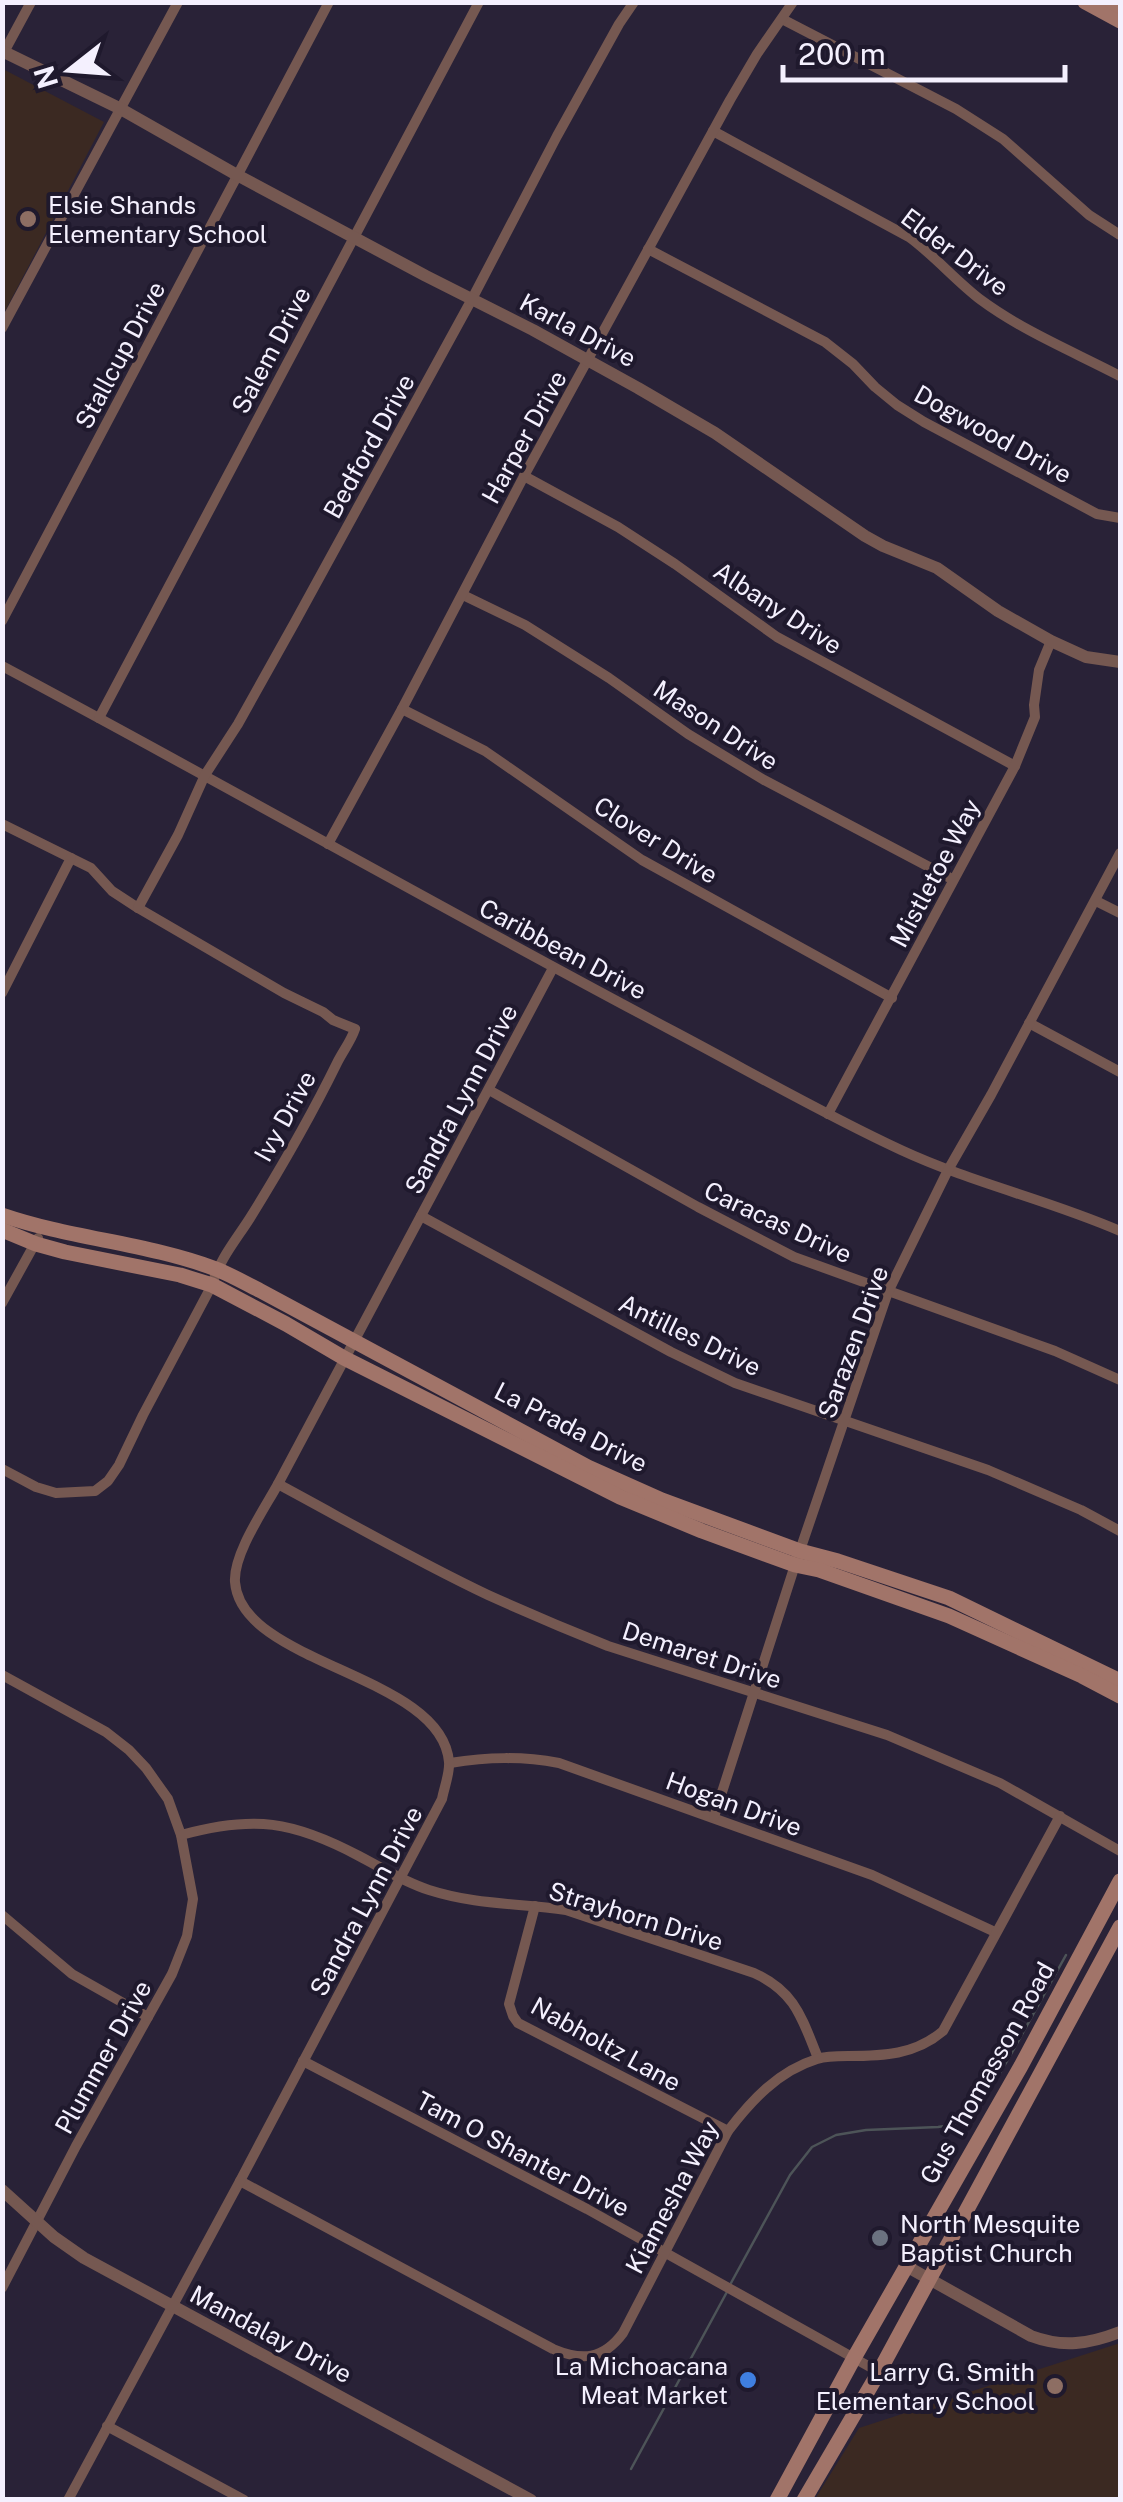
<svg xmlns="http://www.w3.org/2000/svg" width="1123" height="2502" font-family="'Public Sans',sans-serif">
<style>
.commercial{fill:#3b2922}
.lines{fill:none;stroke-linecap:round;stroke-linejoin:round}
.stream{stroke:#4d5458;stroke-width:2.5}
.minor{stroke:#755851;stroke-width:10}
.tertiary{stroke:#755851;stroke-width:12}
.secondary{stroke:#a17469;stroke-width:15}
.education-dot{fill:#8d6e63;stroke:#1f192d;stroke-width:4}
.worship-dot{fill:#6b7280;stroke:#1f192d;stroke-width:4}
.shop-dot{fill:#3f7fe0;stroke:#1f192d;stroke-width:4}
.labels{text-anchor:middle;stroke-width:8;stroke-linejoin:round;paint-order:stroke}
.poi-label{font-size:25px;fill:#f4f0fe;stroke:#1f192d;text-anchor:start}
.street-label{font-size:25px;fill:#f4f0fe;stroke:#1f192d}
</style>
<rect width="100%" height="100%" fill="#292237"/>
<g class="commercial">
<path d="M3 69 104 122 3 315Z"/>
<path d="M1120 2343V2499H815L859 2428Z"/>
</g>
<g class="lines">
<g class="stream">
<path d="M731 2283 790 2175 812 2147 836 2135 866 2130 938 2127 958 2124 970 2118 983 2101 1010 2056 1066 1955"/>
<path d="M631 2469 728 2290"/>
</g>
<g class="minor">
<path d="M782 19 956 109 1003 139 1089 215 1120 235"/>
<path d="M4 52 31 2"/>
<path d="M713 131 909 237C935 256 956 281 981 300 1023 331 1074 352 1120 376"/>
<path d="M648 249 825 342 853 364 875 387 897 405 924 422 1097 514 1120 518"/>
<path d="M2 328 178 2"/>
<path d="M524 476 618 527 675 564 777 637 1015 766"/>
<path d="M463 595 525 625 609 678 688 734 764 780 952 879"/>
<path d="M2 621 329 2"/>
<path d="M2 666C227 786 448 912 673 1031 749 1071 823 1114 901 1150 972 1183 1049 1200 1120 1231"/>
<path d="M402 709 485 751 642 860 892 998"/>
<path d="M99 718 479 2"/>
<path d="M2 824 91 868 112 891 138 908 284 993 323 1012 333 1020 355 1029C351 1041 343 1051 337 1063 311 1116 281 1168 250 1218 236 1240 219 1260 212 1285L143 1415 119 1465 108 1481 95 1491 56 1493 36 1487 2 1469"/>
<path d="M328 844 402 709 524 476 730 100 757 54 793 2"/>
<path d="M1096 901 1120 913"/>
<path d="M138 908 178 835 205 775 238 724 295 622 472 299 557 136 619 24 634 2"/>
<path d="M2 993 71 858"/>
<path d="M1029 1023 1120 1072"/>
<path d="M489 1090 698 1207 794 1257 1055 1351 1120 1380"/>
<path d="M828 1114 1015 766 1035 717 1034 705 1039 670 1051 641"/>
<path d="M421 1216 671 1352 735 1383 988 1470 1081 1510 1120 1531"/>
<path d="M2 1303 38 1238"/>
<path d="M278 1484C347 1521 416 1561 488 1595 528 1613 568 1630 608 1646L887 1735 1000 1783 1120 1851"/>
<path d="M2 1675 106 1732 129 1750 146 1768 168 1799 181 1835 193 1899 187 1936 172 1974 76 2146 2 2288"/>
<path d="M450 1763C488 1757 521 1756 559 1763L872 1875 995 1932"/>
<path d="M714 1817 795 1565 888 1292 948 1170 991 1095 1120 853"/>
<path d="M181 1835C254 1815 293 1821 359 1856 382 1868 404 1882 429 1890 476 1905 517 1903 566 1910L754 1973C796 1992 802 2019 818 2058"/>
<path d="M535 1906 509 2004 513 2016 518 2023 728 2131"/>
<path d="M2 1915 72 1974 148 2017"/>
<path d="M303 2061 587 2209 879 2372"/>
<path d="M240 2181 553 2349C582 2361 603 2360 623 2333L728 2131C751 2101 778 2071 817 2059 826 2056 838 2056 848 2056 883 2056 915 2055 943 2031L1060 1816"/>
<path d="M107 2426 244 2500"/>
<path d="M68 2500 240 2181 442 1799C444 1788 450 1773 449 1762 442 1674 241 1665 235 1582 233 1554 265 1508 278 1484L553 968"/>
</g>
<g class="tertiary">
<path d="M2 51 119 108 237 175 426 276 533 330 638 388 715 433 865 536 883 546 937 568 998 611 1051 641 1086 657 1120 662"/>
<path d="M2 2190 54 2237 84 2258 531 2500"/>
<path d="M906 2266 1031 2336C1063 2348 1089 2344 1120 2332"/>
</g>
<g class="secondary">
<path d="M1085 2 1120 21"/>
<path d="M1112 2 1120 6"/>
<path d="M2 1215C72 1239 147 1243 216 1269 231 1275 245 1283 259 1290L588 1467 662 1500 800 1551 838 1561 949 1598 1120 1681"/>
<path d="M2 1230 36 1244 65 1252 180 1275 212 1285 286 1324 344 1358 620 1497 702 1531 795 1565 819 1570 949 1616 1082 1676 1120 1696"/>
<path d="M777 2500 854 2358 1021 2066 1120 1881"/>
<path d="M804 2500 879 2372 1120 1927"/>
</g>
</g>
<g class="education-dot">
<circle cx="28" cy="219" r="10"/>
<circle cx="1055" cy="2386" r="10"/>
</g>
<circle class="worship-dot" cx="880" cy="2238" r="10"/>
<circle class="shop-dot" cx="748" cy="2380" r="10"/>
<g class="labels">
<g class="poi-label">
<text x="48" y="214">Elsie Shands<tspan x="48" dy="29">Elementary School</tspan></text>
<text x="900" y="2233">North Mesquite<tspan x="900" dy="29">Baptist Church</tspan></text>
<text x="728" y="2375" text-anchor="end">La Michoacana<tspan x="728" dy="29">Meat Market</tspan></text>
<text x="1035" y="2381" text-anchor="end">Larry G. Smith<tspan x="1035" dy="29">Elementary School</tspan></text>
</g>
<g class="street-label">
<text transform="translate(955 252) rotate(37)" y="9">Elder Drive</text>
<text transform="translate(578 330) rotate(28)" y="9">Karla Drive</text>
<text transform="translate(271 350) rotate(-62)" y="9">Salem Drive</text>
<text transform="translate(120 355) rotate(-62)" y="9">Stallcup Drive</text>
<text transform="translate(993 434) rotate(29)" y="9">Dogwood Drive</text>
<text transform="translate(524 437) rotate(-61)" y="9">Harper Drive</text>
<text transform="translate(369 446) rotate(-61)" y="9">Bedford Drive</text>
<text transform="translate(778 608) rotate(33)" y="9">Albany Drive</text>
<text transform="translate(716 725) rotate(33)" y="9">Mason Drive</text>
<text transform="translate(656 840) rotate(32)" y="9">Clover Drive</text>
<text transform="translate(935 873) rotate(-62)" y="9">Mistletoe Way</text>
<text transform="translate(563 949) rotate(28)" y="9">Caribbean Drive</text>
<text transform="translate(461 1099) rotate(-62)" y="9">Sandra Lynn Drive</text>
<text transform="translate(285 1116) rotate(-61)" y="9">Ivy Drive</text>
<text transform="translate(778 1222) rotate(25)" y="9">Caracas Drive</text>
<text transform="translate(690 1335) rotate(26)" y="9">Antilles Drive</text>
<text transform="translate(853 1342) rotate(-70)" y="9">Sarazen Drive</text>
<text transform="translate(571 1427) rotate(27)" y="9">La Prada Drive</text>
<text transform="translate(702 1655) rotate(18)" y="9">Demaret Drive</text>
<text transform="translate(734 1804) rotate(20)" y="9">Hogan Drive</text>
<text transform="translate(366 1901) rotate(-62)" y="9">Sandra Lynn Drive</text>
<text transform="translate(636 1916) rotate(17)" y="9">Strayhorn Drive</text>
<text transform="translate(606 2044) rotate(29)" y="9">Nabholtz Lane</text>
<text transform="translate(103 2057) rotate(-61)" y="9">Plummer Drive</text>
<text transform="translate(987 2073) rotate(-61)" y="9">Gus Thomasson Road</text>
<text transform="translate(523 2154) rotate(28)" y="9">Tam O Shanter Drive</text>
<text transform="translate(672 2197) rotate(-62)" y="9">Kiamesha Way</text>
<text transform="translate(271 2334) rotate(28)" y="9">Mandalay Drive</text>
</g>
</g>
<rect width="1123" height="2502" fill="none" stroke="#f4f0fe" stroke-width="10"/>
<g transform="translate(70 70) rotate(253)" stroke="#1f192d" stroke-width="8" paint-order="stroke">
<path d="M0-8L18 38L0 25L-18 38Z" fill="#f4f0fe"/>
<text y="-15" font-size="28" font-weight="bold" text-anchor="middle" fill="#f4f0fe">N</text>
</g>
<path d="M783 65v15h282v-15" fill="none" stroke="#f4f0fe" stroke-width="5"/>
<text x="798" y="65" font-size="30" fill="#f4f0fe" stroke="#1f192d" stroke-width="8" paint-order="stroke">200 m</text>
</svg>
